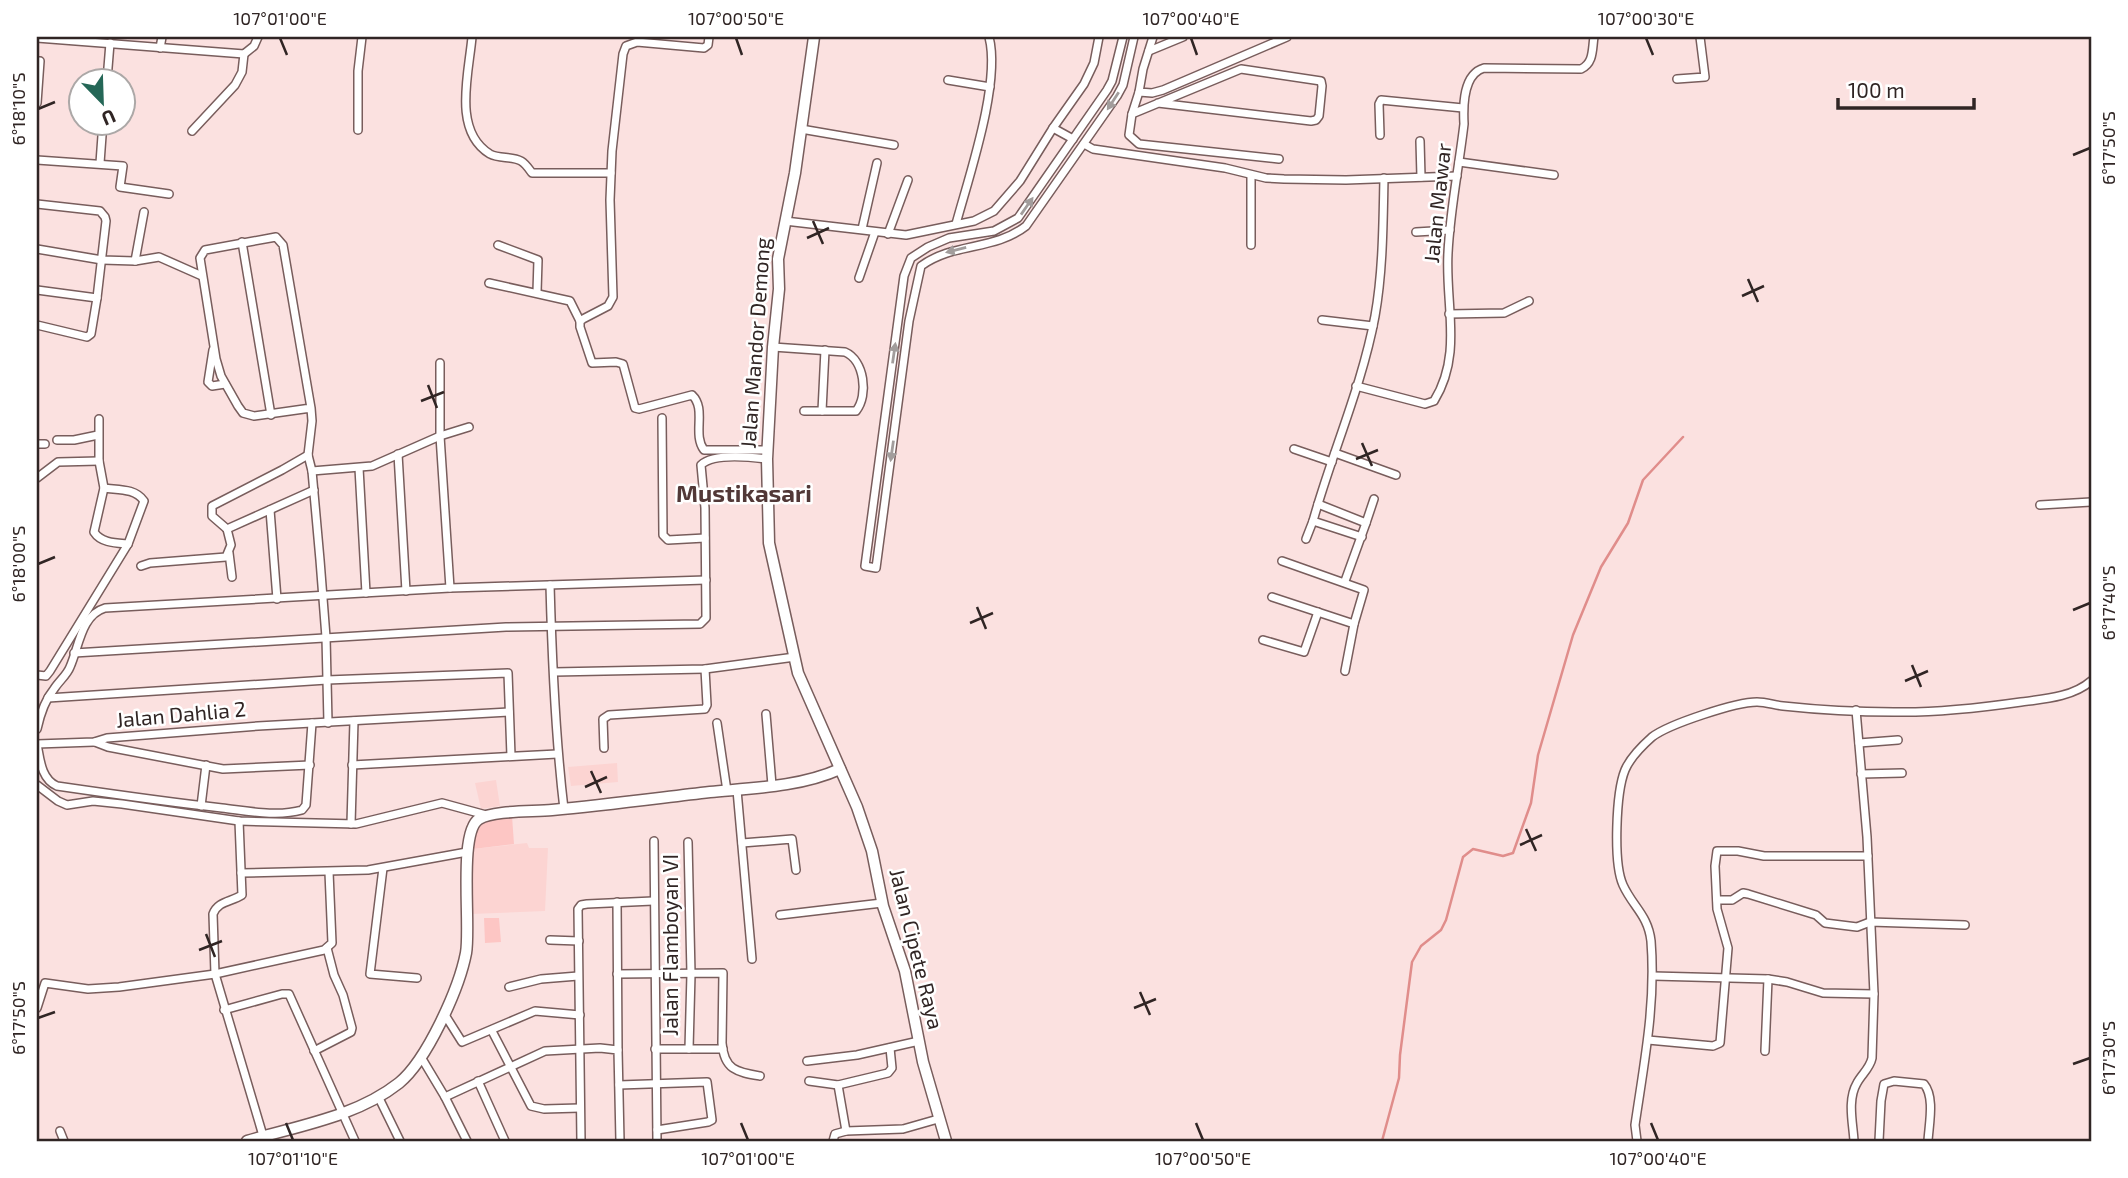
<svg xmlns="http://www.w3.org/2000/svg" width="2128" height="1178" font-family="'Exo 2',sans-serif">
<style>
.built{fill:#fcd4d2}
.green{fill:#fdc6c4}
.lines{fill:none;stroke-linecap:round;stroke-linejoin:round}
.stream{stroke:#e08d8b;stroke-width:2.5}
.minor-casing{stroke:#785d5c;stroke-width:10}
.secondary-casing{stroke:#785d5c;stroke-width:13}
.minor{stroke:#fff;stroke-width:7}
.secondary{stroke:#fff;stroke-width:10}
.oneway{fill:#a29d9c}
.ticks{fill:none;stroke:#302524;stroke-width:2.5}
.labels{text-anchor:middle;stroke-width:5;stroke-linejoin:round;paint-order:stroke}
.street-label{font-size:21px;fill:#302524;stroke:#fff}
.quarter-label{font-size:24px;font-weight:bold;fill:#513837;stroke:#fff}
.neatline{fill:none;stroke:#302524;stroke-width:2.5}
.ticks-label{font-size:18px;text-anchor:middle;fill:#302524}
</style>
<rect width="100%" height="100%" fill="#fbe1e0"/>
<g class="built">
<path d="M617 763 618 782 571 786 568 767Z"/>
<path d="M496 780 500 806 481 809 475 783Z"/>
<path d="M527 843 529 848H548L545 911 471 914 473 849Z"/>
</g>
<g class="green">
<path d="M512 816 514 844 473 849 478 823 488 818Z"/>
<path d="M484 918H499L501 942 485 943Z"/>
</g>
<g class="lines">
<path class="stream" d="M1382 1141 1399 1078 1400 1055 1412 962 1421 946 1441 930 1446 920 1463 857 1473 849 1503 856 1513 853 1531 803 1538 755 1573 635 1601 567 1628 523 1643 480 1683 437"/>
<defs>
<g id="minor">
<path d="M472 37C469 73 452 131 490 154 499 159 512 156 521 161 526 164 529 169 532 173H611"/>
<path d="M709 37 708 45 704 48 637 42 626 46 623 54 612 151 610 200 613 297 608 306 583 319 580 321V327L592 363 616 362 623 364 635 408 639 409 692 395C707 409 692 434 704 450H768"/>
<path d="M1123 37 1112 81 1107 90 1018 218 994 231 949 238 928 247 911 258 904 276 865 566 876 568 909 321 921 266C954 242 994 251 1026 226L1117 96 1123 85 1134 37"/>
<path d="M1153 37 1143 69 1139 92 1152 93 1163 90 1287 37"/>
<path d="M37 38 244 54 254 46 258 37"/>
<path d="M160 48 162 37"/>
<path d="M1149 51 1183 37"/>
<path d="M37 61H40L37 103"/>
<path d="M1677 79 1705 77 1700 37"/>
<path d="M107 80 110 43"/>
<path d="M948 80 990 87"/>
<path d="M1158 103 1311 121 1316 120 1319 116 1322 86 1321 81 1241 69 1132 114 1129 135 1139 144 1279 159"/>
<path d="M1132 114 1139 92"/>
<path d="M1053 128 1073 139"/>
<path d="M801 129 894 145"/>
<path d="M358 130V71L362 37"/>
<path d="M192 131 235 85 242 72 244 54"/>
<path d="M1380 135 1379 104 1381 100 1463 108"/>
<path d="M1420 141 1421 177"/>
<path d="M1084 144 1093 149 1225 168 1266 178 1284 179 1346 180 1457 176"/>
<path d="M37 160 123 166 120 187 169 194"/>
<path d="M1459 162 1554 175"/>
<path d="M100 163 103 122"/>
<path d="M1251 175V245"/>
<path d="M37 204 100 211 105 217 106 221 97 298 91 334 87 337 37 325"/>
<path d="M785 221 906 235 974 221 994 211 1020 181 1053 128 1084 84 1094 63 1099 37"/>
<path d="M956 224C969 176 1001 83 989 37"/>
<path d="M862 229 877 163"/>
<path d="M1416 232 1450 230"/>
<path d="M888 234 908 180"/>
<path d="M242 242 271 415"/>
<path d="M498 245 538 260 537 292"/>
<path d="M37 249 102 260 135 261 159 257 202 276"/>
<path d="M135 261 144 212"/>
<path d="M859 278 875 232"/>
<path d="M489 283 570 301 580 321"/>
<path d="M37 290 97 298"/>
<path d="M1449 314 1504 313 1529 301"/>
<path d="M1322 320 1373 326"/>
<path d="M773 347 845 352C864 360 869 395 856 411H804"/>
<path d="M213 350 208 382 212 386 225 384"/>
<path d="M440 363V436L450 588"/>
<path d="M1356 386 1425 404 1434 401C1463 354 1445 305 1448 253 1450 210 1459 167 1464 124 1463 105 1463 74 1484 68L1581 69C1594 63 1592 49 1594 37"/>
<path d="M311 408 254 416 243 413 238 406 221 376 216 359 200 258 205 250 276 237 283 245 311 408 312 421 308 455 312 471 320 560 326 637 328 723"/>
<path d="M822 411 825 350"/>
<path d="M662 418 663 535 668 540 705 538"/>
<path d="M99 419V461L104 488 94 532C101 543 116 543 128 544"/>
<path d="M57 440H74L98 435"/>
<path d="M37 444H45"/>
<path d="M1294 449 1332 462"/>
<path d="M1335 453 1396 475"/>
<path d="M398 454 406 591"/>
<path d="M359 468 366 593"/>
<path d="M312 471 372 466 440 436 469 427"/>
<path d="M37 478 58 462 99 461"/>
<path d="M1318 504 1366 523 1345 581"/>
<path d="M2040 505 2091 502"/>
<path d="M270 510 277 599"/>
<path d="M1366 523 1374 499"/>
<path d="M227 529 212 516V506L282 470 308 455"/>
<path d="M1362 537 1313 521C1332 453 1362 386 1375 316 1383 271 1383 224 1384 178"/>
<path d="M1306 539 1313 521"/>
<path d="M229 553 232 577"/>
<path d="M1282 561 1364 590 1354 624 1345 671"/>
<path d="M141 566 150 563 226 557 231 545 227 529 314 490"/>
<path d="M550 585C552 659 555 734 564 809"/>
<path d="M1272 597 1354 624"/>
<path d="M1263 640 1304 652 1318 612"/>
<path d="M74 653 506 627 700 624 706 618 705 508 701 465C713 453 751 457 767 459"/>
<path d="M554 672 705 669 795 657"/>
<path d="M37 675 46 676 50 671 128 544 144 501C135 488 118 490 104 488"/>
<path d="M48 698 327 680 508 673 511 756"/>
<path d="M766 714 772 785"/>
<path d="M717 723 727 791"/>
<path d="M37 729C40 715 45 700 54 689 59 681 67 675 70 667 79 647 81 615 105 608L450 588 706 580"/>
<path d="M95 742 108 747 223 769 310 765"/>
<path d="M1859 743 1898 740"/>
<path d="M37 744 94 742 107 738 258 726 509 712"/>
<path d="M37 744C40 759 41 779 57 786 112 794 167 802 222 808 248 811 277 817 302 810L306 805 312 723"/>
<path d="M604 748 603 719 609 715 705 709 707 705 705 669"/>
<path d="M352 765 557 754"/>
<path d="M1861 774 1902 773"/>
<path d="M37 785 58 801 67 805 93 801 122 804 239 821 356 824 442 803 486 815"/>
<path d="M737 790 752 959"/>
<path d="M201 806 206 765"/>
<path d="M239 821 242 895C231 902 218 901 213 914L215 974 264 1139"/>
<path d="M351 824 354 721"/>
<path d="M654 841 657 1141"/>
<path d="M688 842 691 974 689 1049"/>
<path d="M742 843 792 839 796 870"/>
<path d="M383 868 370 974 417 978"/>
<path d="M241 873 368 870 467 852"/>
<path d="M1717 900H1732L1743 893 1748 894 1816 915 1825 923 1857 927 1870 922 1965 925"/>
<path d="M617 902 618 1050"/>
<path d="M780 915 882 903"/>
<path d="M550 940 579 941"/>
<path d="M617 974 723 973 722 1043C724 1070 737 1072 760 1076"/>
<path d="M1653 976 1768 979 1787 982 1823 993 1874 994"/>
<path d="M509 987 541 979 578 976"/>
<path d="M37 1008 45 983 88 989 119 987 215 974 324 950 332 943 329 872"/>
<path d="M224 1010 282 994H289L355 1141"/>
<path d="M445 1015 462 1042 535 1011 580 1015"/>
<path d="M492 1031 531 1106 544 1109 580 1108"/>
<path d="M1648 1040 1713 1046 1720 1043 1728 948 1717 909 1715 866 1717 851H1738L1764 856H1868"/>
<path d="M655 1049H723"/>
<path d="M314 1051 351 1032 352 1028 343 995 334 975 327 948"/>
<path d="M1765 1051 1768 979"/>
<path d="M421 1057 445 1097 545 1051 600 1048 618 1050 620 1141"/>
<path d="M807 1061 857 1055 919 1041"/>
<path d="M478 1081 505 1141"/>
<path d="M809 1081 838 1085 888 1073 892 1068 890 1048"/>
<path d="M619 1085 707 1082 712 1120 708 1122 657 1130"/>
<path d="M838 1085 846 1131"/>
<path d="M378 1096 400 1141"/>
<path d="M445 1097 467 1141"/>
<path d="M60 1131 64 1141"/>
<path d="M581 1141 578 909 581 905 587 904 653 901"/>
<path d="M833 1141 835 1134 846 1131 903 1129 938 1119"/>
<path d="M1637 1141 1635 1125C1644 1063 1656 1004 1651 941 1648 915 1633 907 1623 885 1613 863 1616 792 1625 770 1630 758 1643 745 1652 737 1669 724 1736 702 1757 702 1766 702 1774 705 1783 706 1820 710 1857 712 1894 712 1936 713 1979 708 2021 702 2044 699 2073 697 2091 681"/>
<path d="M1854 1141C1853 1123 1847 1100 1857 1083 1862 1074 1870 1068 1872 1058L1874 994 1867 837 1856 710"/>
<path d="M1879 1141 1881 1101 1884 1084 1894 1081 1924 1084C1935 1097 1929 1124 1928 1141"/>
</g>
<g id="secondary">
<path d="M814 37 795 173 778 259 779 289 773 347 767 459 769 543 798 673 857 807 872 851 883 906 905 971 923 1062 946 1141"/>
<path d="M247 1141C297 1126 356 1117 399 1083 427 1060 459 989 466 953 471 926 458 832 479 819 494 810 534 812 552 810 605 805 658 798 710 792 753 788 800 787 840 769"/>
</g>
</defs>
<use href="#minor" class="minor-casing"/>
<use href="#secondary" class="secondary-casing"/>
<use href="#minor" class="minor"/>
<use href="#secondary" class="secondary"/>
</g>
<defs><path id="oneway-solid" d="M-6-.8H1V-3.2L6.5 0L1 3.2V.8H-6Z" transform="scale(1.75)"/></defs>
<g class="oneway">
<use href="#oneway-solid" transform="translate(1113 101) rotate(123)"/>
<use href="#oneway-solid" transform="translate(1027 206) rotate(-55)"/>
<use href="#oneway-solid" transform="translate(956 250) rotate(166)"/>
<use href="#oneway-solid" transform="translate(894 353) rotate(-82)"/>
<use href="#oneway-solid" transform="translate(892 451) rotate(98)"/>
</g>
<path class="ticks" d="M280 38 287 55M736 38 742 55M1191 38 1197 55M1646 38 1653 55M38 109 55 102M2073 155 2090 148M813 221 823 244M807 238 829 228M1748 279 1758 302M1742 296 1764 286M428 385 437 408M421 401 444 392M1362 443 1372 466M1356 459 1378 450M38 564 55 557M977 607 986 629M2073 610 2090 603M970 623 993 613M1912 665 1921 687M1905 681 1928 671M591 771 601 793M585 787 607 777M1526 829 1536 851M1520 845 1542 835M206 934 215 957M199 950 222 941M1140 992 1150 1015M1134 1008 1156 999M38 1018 55 1012M2073 1064 2090 1058M286 1123 293 1140M741 1123 748 1140M1196 1123 1203 1140M1651 1123 1658 1140"/>
<g class="labels">
<g class="street-label">
<text transform="translate(1438 203) rotate(-84)" y="7">Jalan Mawar</text>
<text transform="translate(756 343) rotate(-86)" y="7">Jalan Mandor Demong</text>
<text transform="translate(181 715) rotate(-5)" y="7">Jalan Dahlia 2</text>
<text transform="translate(671 945) rotate(-90)" y="7">Jalan Flamboyan VI</text>
<text transform="translate(916 949) rotate(76)" y="7">Jalan Cipete Raya</text>
</g>
<g class="quarter-label">
<text x="744" y="502">Mustikasari</text>
</g>
</g>
<rect width="2128" height="1178" fill="none" stroke="#ffffff" stroke-width="77"/>
<g transform="translate(102 102) rotate(157)"><circle r="33" fill="#ffffff" stroke="#aca8a7" stroke-width="2"/>
<path d="M0-5L12 26L0 18L-12 26Z" fill="#256757"/>
<text y="-10" font-size="19" font-weight="bold" text-anchor="middle" fill="#302524">U</text>
</g>
<path d="M1838 98v10h136v-10" fill="none" stroke="#302524" stroke-width="3.5"/>
<text x="1848" y="98" font-size="21" fill="#302524" stroke="#ffffff" stroke-width="5" paint-order="stroke">100 m</text>
<rect x="38" y="38" width="2052" height="1102" class="neatline"/>
<g class="ticks-label">
<text x="280" y="25">107°01'00"E</text>
<text x="736" y="25">107°00'50"E</text>
<text x="1191" y="25">107°00'40"E</text>
<text x="1646" y="25">107°00'30"E</text>
<text transform="translate(19 109) rotate(-90)" y="6">6°18'10"S</text>
<text transform="translate(2109 148) rotate(-90)" y="6">6°17'50"S</text>
<text transform="translate(19 564) rotate(-90)" y="6">6°18'00"S</text>
<text transform="translate(2109 603) rotate(-90)" y="6">6°17'40"S</text>
<text transform="translate(19 1018) rotate(-90)" y="6">6°17'50"S</text>
<text transform="translate(2109 1058) rotate(-90)" y="6">6°17'30"S</text>
<text x="293" y="1165">107°01'10"E</text>
<text x="748" y="1165">107°01'00"E</text>
<text x="1203" y="1165">107°00'50"E</text>
<text x="1658" y="1165">107°00'40"E</text>
</g>
</svg>
